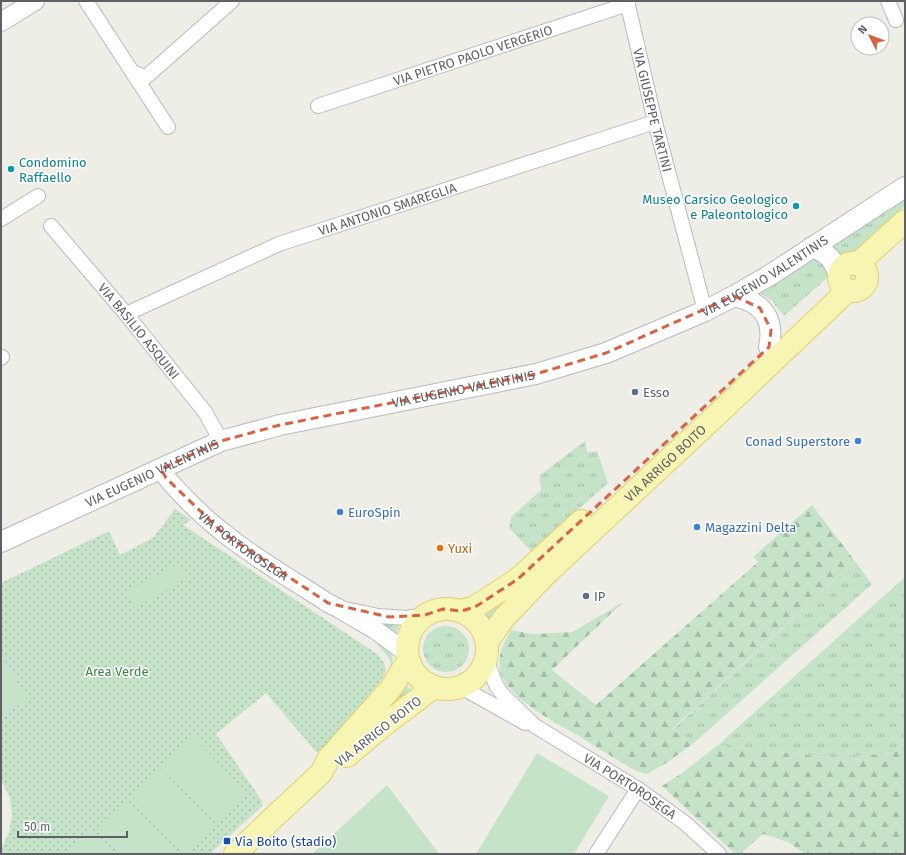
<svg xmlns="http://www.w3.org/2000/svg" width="906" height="855" font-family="'Fira Sans',sans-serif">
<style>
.grass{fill:url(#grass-tufts)}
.forest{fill:url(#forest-firs)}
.park{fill:url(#park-dots)}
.garden{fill:#c5e3c9}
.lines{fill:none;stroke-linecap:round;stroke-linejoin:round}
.minor-casing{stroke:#b8babe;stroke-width:16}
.tertiary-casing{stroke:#b8babe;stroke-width:20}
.secondary-casing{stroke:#b7b9be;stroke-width:22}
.primary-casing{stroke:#e3d16a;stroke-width:24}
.minor{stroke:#fff;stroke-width:14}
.tertiary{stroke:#fff;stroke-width:18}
.secondary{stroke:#fff;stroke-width:20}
.primary{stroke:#f7f5b3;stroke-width:22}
.marked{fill:none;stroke:#d86243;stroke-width:3;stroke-dasharray:8 5;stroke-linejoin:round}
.culture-dot{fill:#0f9aa8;stroke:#fff;stroke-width:1.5}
.service-dot{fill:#5c6f8a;stroke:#fff;stroke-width:1.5}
.shop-dot{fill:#3f7fe0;stroke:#fff;stroke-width:1.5}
.food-dot{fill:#e8710a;stroke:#fff;stroke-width:1.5}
.transit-dot{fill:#1a4fb4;stroke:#fff;stroke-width:1.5}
.labels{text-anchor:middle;stroke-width:3;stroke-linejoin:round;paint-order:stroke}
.street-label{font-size:13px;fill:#5e6065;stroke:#fff}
.culture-label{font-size:13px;fill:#0d838f;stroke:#fff;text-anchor:start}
.service-label{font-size:13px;fill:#4e5e75;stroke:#fff;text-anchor:start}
.shop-label{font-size:13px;fill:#366cbe;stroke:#fff;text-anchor:start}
.food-label{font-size:13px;fill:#c56008;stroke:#fff;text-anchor:start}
.park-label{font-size:13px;fill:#3f834b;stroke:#fff}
.transit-label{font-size:13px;fill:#164399;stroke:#fff;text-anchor:start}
</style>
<defs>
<pattern id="grass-tufts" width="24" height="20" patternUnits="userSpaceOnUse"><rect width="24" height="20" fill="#c5e3c9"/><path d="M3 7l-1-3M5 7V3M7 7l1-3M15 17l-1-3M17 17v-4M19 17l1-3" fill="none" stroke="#a3bba7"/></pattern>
<pattern id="forest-firs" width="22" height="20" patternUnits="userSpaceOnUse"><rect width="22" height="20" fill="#c5e3c9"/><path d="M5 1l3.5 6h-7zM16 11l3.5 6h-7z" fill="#a3bba7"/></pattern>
<pattern id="park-dots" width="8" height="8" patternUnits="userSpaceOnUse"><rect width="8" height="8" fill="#c5e3c9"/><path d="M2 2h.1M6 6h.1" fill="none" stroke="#a3bba7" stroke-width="1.8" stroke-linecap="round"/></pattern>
</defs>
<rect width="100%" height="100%" fill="#eeeee6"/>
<g class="grass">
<path d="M905 199V206L854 253 841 261 830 247Z"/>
<path d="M815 256 831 271 826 279 784 316 771 300 760 293Z"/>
<path d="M585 441 587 452 597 451 608 483 531 551 509 528 511 517 541 490 539 476Z"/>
<path d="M855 561 872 584 695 742 671 731Z"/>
<path d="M905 577V743L894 753 832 758 718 745Z"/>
<path d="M514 591 491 622 483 613Z"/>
<path d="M380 622 399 626 395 636Z"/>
<circle cx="446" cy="649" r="23"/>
<path d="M377 640C390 651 394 650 392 668L389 658 375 642Z"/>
<path d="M404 683 413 692 382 717Z"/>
</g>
<g class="forest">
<path d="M812 505 855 561 671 730 695 742 668 762 647 774 636 771C617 760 598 748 579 736 556 723 507 698 500 671 497 656 504 642 511 630L532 634 572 632 622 603 552 670 596 705 758 562 753 557Z"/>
<path d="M905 743V854H805L788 842 763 834 740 854H735L662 786 682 773 718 745 832 758 894 753Z"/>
</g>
<path class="park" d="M175 509 191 520 183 525 374 652C382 658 389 667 384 676L347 723 317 753 266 693 216 734 262 801V806L210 854H1V848L9 833 12 816 10 797 1 781V583L109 531 120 555 153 538Z"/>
<g class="garden">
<path d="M179 563 187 578 134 608 126 592Z"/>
<path d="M1 653 27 700 1 715Z"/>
<path d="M193 736 248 794 218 822 163 764Z"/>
<path d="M537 753 609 796 574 854H476Z"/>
<path d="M160 767 214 826 184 854 131 795Z"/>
<path d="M387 785 439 854H312Z"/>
<path d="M126 800 177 854H124L98 826Z"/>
<path d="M92 831 114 854H67Z"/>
</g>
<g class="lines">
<defs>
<g id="minor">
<path d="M86 1 168 127"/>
<path id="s1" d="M627 1 655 122 705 311"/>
<path d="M888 1 896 20"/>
<path d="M132 72 146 77 232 1"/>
<path id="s2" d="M318 106 628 4"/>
<path d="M1 219 38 196"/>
<path id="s3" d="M51 226 126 314 205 412 221 441"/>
<path id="s4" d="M126 314 279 244 655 122"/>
<path d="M1 358 2 357"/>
<path d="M345 609 378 616 407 618 425 615"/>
<path id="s5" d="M486 659 496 685 503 695 535 726 638 789 685 823 719 854"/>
<path d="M461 687 525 723"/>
<path d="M596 854 638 789"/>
</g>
<g id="tertiary">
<path d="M1 22 35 1"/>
<path id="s6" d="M161 469C167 481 177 489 186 499 227 542 279 571 328 603L338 608 353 617 374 629 407 653"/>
</g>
<g id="secondary">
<path d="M812 247C828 253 833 259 839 275"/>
<path d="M734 296C762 302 775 318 769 347"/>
<path id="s7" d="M1 542 221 441 280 425 536 374 606 353 705 311 734 296 770 275 905 187"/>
</g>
<g id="primary">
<circle cx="853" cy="277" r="14"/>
<path d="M855 264 861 261 905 221"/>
<circle cx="447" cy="649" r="40"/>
<path d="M461 611 475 607 518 579 581 521"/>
<path id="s8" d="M487 642 504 618 546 574 723 409 844 294 850 291"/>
<path d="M347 756 380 728 434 687"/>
<path d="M235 854 321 773 329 758 392 687 402 670 409 662"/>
</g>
</defs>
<use href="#minor" class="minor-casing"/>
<use href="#tertiary" class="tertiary-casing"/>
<use href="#secondary" class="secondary-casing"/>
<use href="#primary" class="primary-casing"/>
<use href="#minor" class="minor"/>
<use href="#tertiary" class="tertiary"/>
<use href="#secondary" class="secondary"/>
<use href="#primary" class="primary"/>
</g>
<path class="marked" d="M734 296 760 308 771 330 769 347 518 579 475 607 461 611 443 609 425 615 389 617 328 603 223 533 166 478 161 469 221 441 280 425 536 374 606 353Z"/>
<g class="culture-dot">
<circle cx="11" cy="169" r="4"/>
<circle cx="796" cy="206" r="4"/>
</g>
<g class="service-dot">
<circle cx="635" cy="392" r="4"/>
<circle cx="586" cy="596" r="4"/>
</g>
<g class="shop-dot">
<circle cx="858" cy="441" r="4"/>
<circle cx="340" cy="512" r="4"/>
<circle cx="697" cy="527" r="4"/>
</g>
<circle class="food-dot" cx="440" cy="548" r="4"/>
<rect class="transit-dot" x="223" y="837" width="8" height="8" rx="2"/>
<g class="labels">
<g class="street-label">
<text dy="5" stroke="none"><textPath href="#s2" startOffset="163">VIA PIETRO PAOLO VERGERIO</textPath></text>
<text dy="5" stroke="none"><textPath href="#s1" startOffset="112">VIA GIUSEPPE TARTINI</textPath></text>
<text dy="5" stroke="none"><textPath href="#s4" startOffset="282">VIA ANTONIO SMAREGLIA</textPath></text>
<text dy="5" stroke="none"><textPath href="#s7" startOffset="814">VIA EUGENIO VALENTINIS</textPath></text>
<text dy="5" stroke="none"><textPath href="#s3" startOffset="137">VIA BASILIO ASQUINI</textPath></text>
<text dy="5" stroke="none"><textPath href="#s7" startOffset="490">VIA EUGENIO VALENTINIS</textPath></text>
<text dy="5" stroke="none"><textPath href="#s8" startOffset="253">VIA ARRIGO BOITO</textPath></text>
<text dy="5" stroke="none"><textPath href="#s7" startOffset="166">VIA EUGENIO VALENTINIS</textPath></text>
<text dy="5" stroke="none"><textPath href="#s6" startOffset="113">VIA PORTOROSEGA</textPath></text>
<text transform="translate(378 731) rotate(-38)" y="5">VIA ARRIGO BOITO</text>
<text dy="5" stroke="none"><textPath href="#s5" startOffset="197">VIA PORTOROSEGA</textPath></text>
</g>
<g class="culture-label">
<text x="19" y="167">Condomino<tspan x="19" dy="15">Raffaello</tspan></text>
<text x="788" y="204" text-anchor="end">Museo Carsico Geologico<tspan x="788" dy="15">e Paleontologico</tspan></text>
</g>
<g class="service-label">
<text x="643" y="397">Esso</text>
<text x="594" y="601">IP</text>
</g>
<g class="shop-label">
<text x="850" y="446" text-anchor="end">Conad Superstore</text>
<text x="348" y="517">EuroSpin</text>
<text x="705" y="532">Magazzini Delta</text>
</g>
<g class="food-label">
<text x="448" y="553">Yuxi</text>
</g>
<g class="park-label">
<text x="117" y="676">Area Verde</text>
</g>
<g class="transit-label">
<text x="235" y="846">Via Boito (stadio)</text>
</g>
</g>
<rect width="906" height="855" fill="none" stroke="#5e6065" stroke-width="4"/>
<g transform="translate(870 36) rotate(312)"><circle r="19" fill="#ffffff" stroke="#bfbfc1"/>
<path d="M0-3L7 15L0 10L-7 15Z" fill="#d86243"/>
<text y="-6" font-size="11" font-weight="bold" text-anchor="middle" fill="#5e6065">N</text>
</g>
<path d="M18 831v6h109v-6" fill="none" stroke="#5e6065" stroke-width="2"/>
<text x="24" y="831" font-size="12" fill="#5e6065" stroke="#ffffff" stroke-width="3" paint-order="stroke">50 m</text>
</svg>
